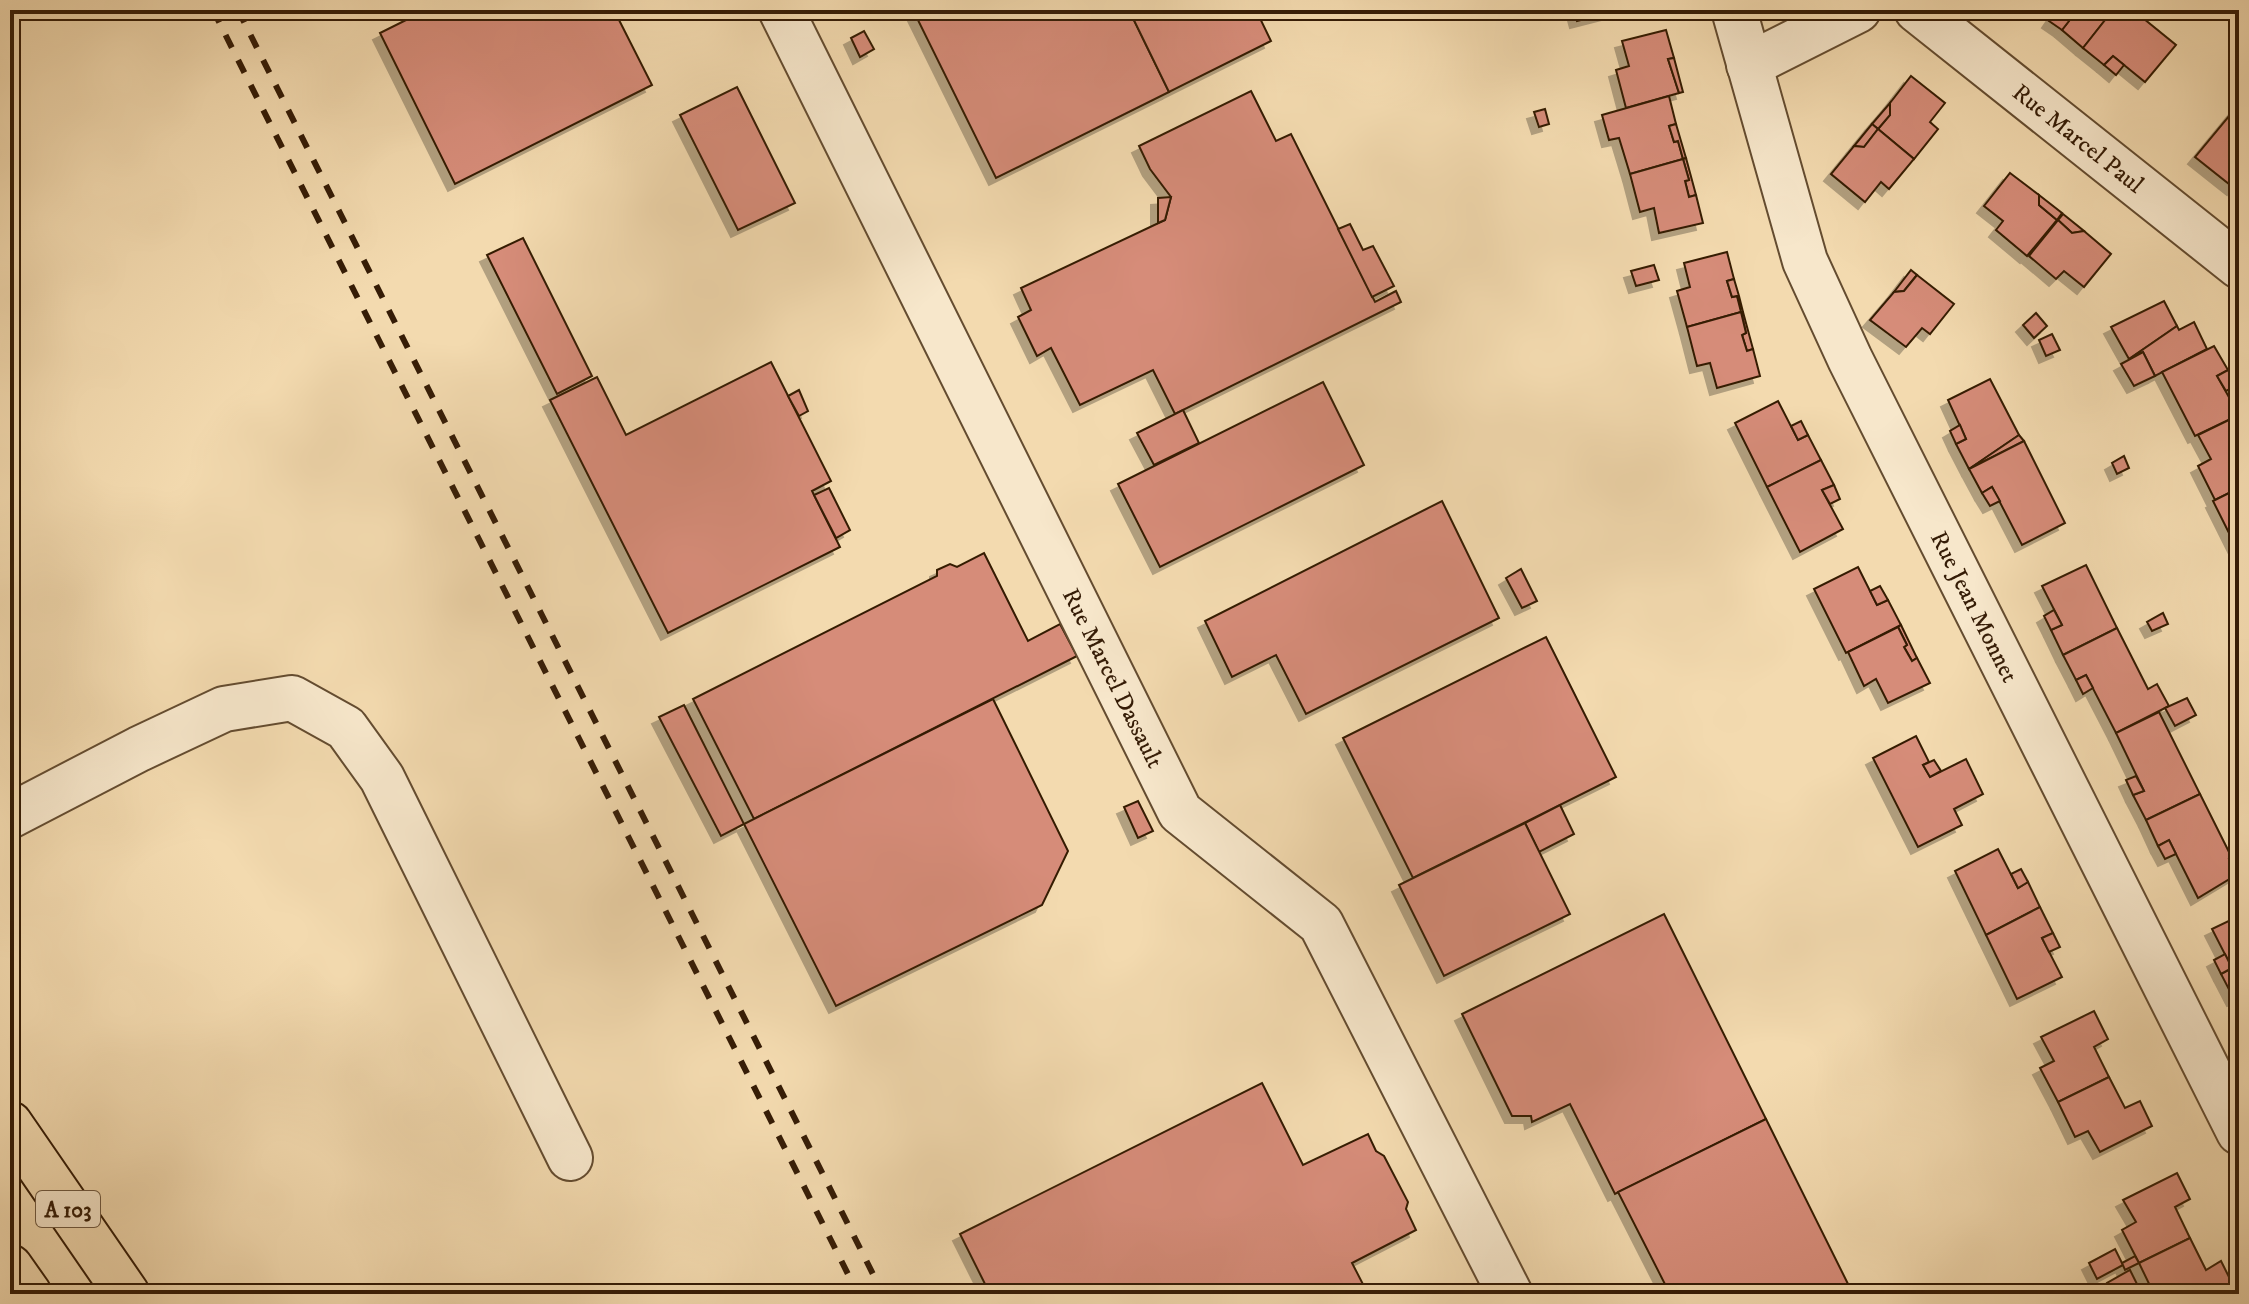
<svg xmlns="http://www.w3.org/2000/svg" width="2249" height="1304" font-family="'IM FELL DW Pica',serif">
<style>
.building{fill:#d68c79;stroke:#351c06;stroke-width:2;filter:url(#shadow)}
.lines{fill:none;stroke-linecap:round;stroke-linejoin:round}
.minor-casing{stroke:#644c30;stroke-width:48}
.highway-casing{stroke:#351c06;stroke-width:48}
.minor{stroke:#f7e7cb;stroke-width:44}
.highway{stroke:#f3daaf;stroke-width:44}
.rail{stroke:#351c06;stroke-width:6;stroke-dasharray:14 14;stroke-linecap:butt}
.labels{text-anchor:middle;stroke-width:6;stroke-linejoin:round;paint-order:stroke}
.shield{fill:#f7e7cb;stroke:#6f5941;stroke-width:2}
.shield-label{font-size:22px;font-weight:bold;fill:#351c06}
.street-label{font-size:24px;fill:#351c06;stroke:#f7e7cb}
</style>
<defs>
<filter id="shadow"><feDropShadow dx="-7" dy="7" stdDeviation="0" flood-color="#0004"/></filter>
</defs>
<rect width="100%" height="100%" fill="#f3daaf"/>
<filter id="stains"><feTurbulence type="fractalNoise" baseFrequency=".0025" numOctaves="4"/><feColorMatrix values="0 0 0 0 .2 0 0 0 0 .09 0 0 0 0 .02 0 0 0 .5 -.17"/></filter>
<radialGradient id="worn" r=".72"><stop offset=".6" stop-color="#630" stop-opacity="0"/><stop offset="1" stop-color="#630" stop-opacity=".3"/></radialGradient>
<g class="building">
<path d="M426 10H625L617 16 652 85 455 184 380 33Z"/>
<path d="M913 10H1129L1169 92 996 178Z"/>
<path d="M1129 10H1256L1271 41 1169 92Z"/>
<path d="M1574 10H1620L1577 21Z"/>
<path d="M2055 10H2113L2083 48 2062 30 2069 21Z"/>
<path d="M2113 10H2133L2176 45 2145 82 2113 56 2104 65 2083 48Z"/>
<path d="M2056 11 2069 21 2062 30 2049 21Z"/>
<path d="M1666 30 1674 58 1668 59 1679 93 1626 108 1616 70 1629 66 1622 41Z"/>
<path d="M864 31 874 49 860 57 851 38Z"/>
<path d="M2113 56 2124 65 2116 75 2104 65Z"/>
<path d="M1674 58 1683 92 1679 93 1668 59Z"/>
<path d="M1911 76 1945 103 1930 122 1938 129 1914 159 1878 129 1890 115V103Z"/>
<path d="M737 87 795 203 738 230 680 115Z"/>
<path d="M1251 91 1276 141 1291 134 1375 302 1396 291 1401 302 1175 414 1153 370 1080 405 1051 348 1037 356 1018 317 1031 310 1021 288 1165 220 1171 197 1150 169 1139 146Z"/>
<path d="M1669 96 1676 124 1669 126 1674 142 1678 141 1683 159 1630 174 1619 138 1609 140 1602 115Z"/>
<path d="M1890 103V115L1878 129 1872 124Z"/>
<path d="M2239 104V181L2234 188 2195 157Z"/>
<path d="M1545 109 1549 124 1539 127 1534 112Z"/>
<path d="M1676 124 1686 158 1683 159 1678 141 1674 142 1669 126Z"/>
<path d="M1872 124 1878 129 1864 147 1854 146Z"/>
<path d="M1878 129 1914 159 1889 189 1881 182 1865 202 1831 174 1854 146 1864 147Z"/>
<path d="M1686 158 1696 195 1689 197 1685 181 1689 180 1683 159Z"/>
<path d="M1683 159 1689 180 1685 181 1689 197 1696 195 1703 223 1659 233 1654 208 1640 212 1630 174Z"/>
<path d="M2010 173 2039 195V205L2057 220 2027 256 1996 230 2003 221 1984 206Z"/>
<path d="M2039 195 2062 213 2057 220 2039 205Z"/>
<path d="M1171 197 1165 220 1158 223V198Z"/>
<path d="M2063 214 2084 231 2072 233 2058 220Z"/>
<path d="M2058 220 2072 233 2084 231 2111 254 2084 287 2064 271 2056 279 2029 256Z"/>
<path d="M1350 224 1363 250 1373 246 1394 286 1372 297 1338 229Z"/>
<path d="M523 238 592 376 557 394 487 255Z"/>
<path d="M1727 252 1734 279 1727 281 1732 297 1737 296 1741 312 1687 327 1677 291 1690 287 1684 263Z"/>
<path d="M1654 265 1659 280 1636 286 1631 271Z"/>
<path d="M1911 270 1917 275 1904 291 1894 292Z"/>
<path d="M1917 275 1954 304 1930 334 1922 328 1906 347 1870 320 1894 292 1904 291Z"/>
<path d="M1734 279 1739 296 1743 312 1737 296 1732 297 1727 281Z"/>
<path d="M2164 301 2177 326 2129 359 2111 327Z"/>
<path d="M1741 312H1743L1753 349 1747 351 1742 335 1746 333Z"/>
<path d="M1741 312 1746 333 1742 335 1747 351 1753 349 1760 376 1717 388 1710 363 1697 366 1687 327Z"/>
<path d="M2036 313 2047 326 2034 338 2023 325Z"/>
<path d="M2194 322 2207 349 2155 376 2143 352 2129 359 2177 326 2179 330Z"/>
<path d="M2052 334 2060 350 2046 356 2039 340Z"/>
<path d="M2214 346 2228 370 2217 376 2239 415 2195 436 2162 372Z"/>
<path d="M2143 352 2155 376 2134 386 2121 364Z"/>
<path d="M771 362 831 481 812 491 840 547 668 633 550 400 597 377 626 435Z"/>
<path d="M2228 370 2236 386 2226 391 2217 376Z"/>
<path d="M1990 379 2019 435 1969 469 1956 444 1966 439 1948 400Z"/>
<path d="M1323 382 1364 465 1160 567 1118 484Z"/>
<path d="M799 390 808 411 799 416 788 396Z"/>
<path d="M1778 401 1798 440 1808 435 1821 460 1767 487 1735 423Z"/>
<path d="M1183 410 1199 443 1154 465 1137 433Z"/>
<path d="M2239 415V488L2215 500 2198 466 2211 459 2198 435Z"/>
<path d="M1801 421 1808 435 1798 440 1791 426Z"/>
<path d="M1960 425 1966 439 1956 444 1950 431Z"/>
<path d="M2019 435 2024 441 1969 469Z"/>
<path d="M2024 441 2065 523 2022 545 1992 487 1982 493 1969 469Z"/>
<path d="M2124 456 2129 468 2117 474 2112 463Z"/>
<path d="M1821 460 1834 485 1822 490 1843 529 1800 552 1767 487Z"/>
<path d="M1834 485 1840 499 1830 504 1822 490Z"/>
<path d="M1992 487 2000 501 1990 506 1982 493Z"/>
<path d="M829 488 850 530 836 538 814 495Z"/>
<path d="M2239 488V553L2213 501Z"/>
<path d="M1442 501 1499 618 1306 714 1276 655 1232 677 1205 621Z"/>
<path d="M984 553 1028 641 1060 624 1077 656 754 819 693 699 937 576V570L950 564 957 567Z"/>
<path d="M2086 565 2117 628 2063 655 2051 630 2062 625 2042 586Z"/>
<path d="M1858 567 1877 605 1888 600 1901 625 1846 653 1814 589Z"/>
<path d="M1521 569 1537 601 1522 608 1506 578Z"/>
<path d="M1880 586 1888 600 1877 605 1870 591Z"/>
<path d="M2054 610 2062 625 2051 630 2044 616Z"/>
<path d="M2163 613 2168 624 2152 631 2147 622Z"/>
<path d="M1901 625 1917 658 1912 661 1904 647 1907 645 1898 627Z"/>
<path d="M1898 627 1907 645 1904 647 1912 661 1917 658 1930 683 1888 703 1876 679 1864 686 1848 652Z"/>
<path d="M2117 628 2148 689 2157 684 2169 706 2116 733 2086 675 2076 680 2063 655Z"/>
<path d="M1546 637 1616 777 1413 878 1343 738Z"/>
<path d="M2086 675 2093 688 2083 694 2076 680Z"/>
<path d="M2187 698 2196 715 2175 726 2165 708Z"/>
<path d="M993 699 1068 851 1042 905 836 1006 744 824Z"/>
<path d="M684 705 744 824 721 836 659 717Z"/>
<path d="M2159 712 2200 794 2146 820 2133 795 2144 791 2116 733Z"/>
<path d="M1916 736 1929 762 1923 765 1930 777 1966 759 1983 794 1954 809 1962 825 1918 847 1873 758Z"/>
<path d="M1934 760 1941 771 1930 777 1923 765Z"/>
<path d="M2136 776 2144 791 2133 795 2126 780Z"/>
<path d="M2200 794 2232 858 2229 859 2236 875 2198 898 2169 840 2158 846 2146 820Z"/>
<path d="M1138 801 1153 831 1138 838 1124 807Z"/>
<path d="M1560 805 1574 834 1539 852 1525 823Z"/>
<path d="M1525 823 1570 914 1444 976 1399 885Z"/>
<path d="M2169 840 2176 854 2165 859 2158 846Z"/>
<path d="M1998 849 2018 888 2028 882 2040 907 1986 935 1955 871Z"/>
<path d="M2021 869 2028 882 2018 888 2011 874Z"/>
<path d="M2040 907 2053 933 2042 938 2062 977 2017 999 1986 935Z"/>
<path d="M1664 914 1766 1119 1615 1194 1570 1104 1532 1122 1531 1116H1512L1462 1014Z"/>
<path d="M2239 916V997L2234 999 2221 974 2232 968 2212 929Z"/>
<path d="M2053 933 2060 947 2049 952 2042 938Z"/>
<path d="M2225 954 2232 968 2221 974 2214 960Z"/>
<path d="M2094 1011 2108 1039 2094 1047 2109 1077 2058 1102 2040 1068 2054 1061 2041 1037Z"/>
<path d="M2109 1077 2125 1108 2140 1101 2152 1126 2100 1152 2088 1131 2075 1137 2058 1102Z"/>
<path d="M1262 1083 1303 1165 1368 1134 1376 1151 1384 1156 1408 1202 1406 1209 1416 1230 1352 1263 1368 1294H990L960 1234Z"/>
<path d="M1766 1119 1853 1294H1665L1669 1292 1618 1192Z"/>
<path d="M2177 1173 2190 1199 2175 1207 2190 1238 2139 1263 2122 1230 2136 1222 2123 1200Z"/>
<path d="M2190 1238 2206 1270 2221 1261 2235 1289 2224 1294H2172L2170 1290 2154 1294 2139 1263Z"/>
<path d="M2115 1249 2123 1265 2097 1279 2089 1263Z"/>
<path d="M2135 1256 2139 1263 2125 1270 2122 1263Z"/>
<path d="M2130 1270 2138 1286 2123 1294H2112L2107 1283Z"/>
</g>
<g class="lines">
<defs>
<g id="minor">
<path id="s1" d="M781 10 1180 812 1321 924 1510 1294"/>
<path id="s2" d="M1734 10 1805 261 1850 359 2239 1132"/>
<path id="s3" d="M1917 10 2239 266"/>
<path d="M1749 65 1858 10"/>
<path d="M10 816 139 749 224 709 292 698 346 728 382 778 570 1158"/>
</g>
<g id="highway">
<path d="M10 1124 127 1294"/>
<path d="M10 1267 29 1294"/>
</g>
</defs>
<use href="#minor" class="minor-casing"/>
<use href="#highway" class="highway-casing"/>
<use href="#minor" class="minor"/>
<use href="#highway" class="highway"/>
<g class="rail">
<path d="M213 10 858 1294"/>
<path d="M238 10 883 1294"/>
</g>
</g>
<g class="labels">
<rect class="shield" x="36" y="1191" width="64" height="36" rx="6"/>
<g class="shield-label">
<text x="68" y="1217">A 103</text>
</g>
<g class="street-label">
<text dy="8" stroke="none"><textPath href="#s3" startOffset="206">Rue Marcel Paul</textPath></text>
<text dy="8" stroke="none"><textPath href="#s2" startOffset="646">Rue Jean Monnet</textPath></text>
<text dy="8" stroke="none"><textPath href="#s1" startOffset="746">Rue Marcel Dassault</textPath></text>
</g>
</g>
<rect width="2249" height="1304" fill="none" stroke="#f3daaf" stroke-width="40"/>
<rect x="12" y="12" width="2225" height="1280" fill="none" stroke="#351c06" stroke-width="4"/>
<rect x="20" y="20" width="2209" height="1264" fill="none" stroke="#351c06" stroke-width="2"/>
<rect width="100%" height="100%" filter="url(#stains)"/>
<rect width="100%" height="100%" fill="url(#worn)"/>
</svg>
